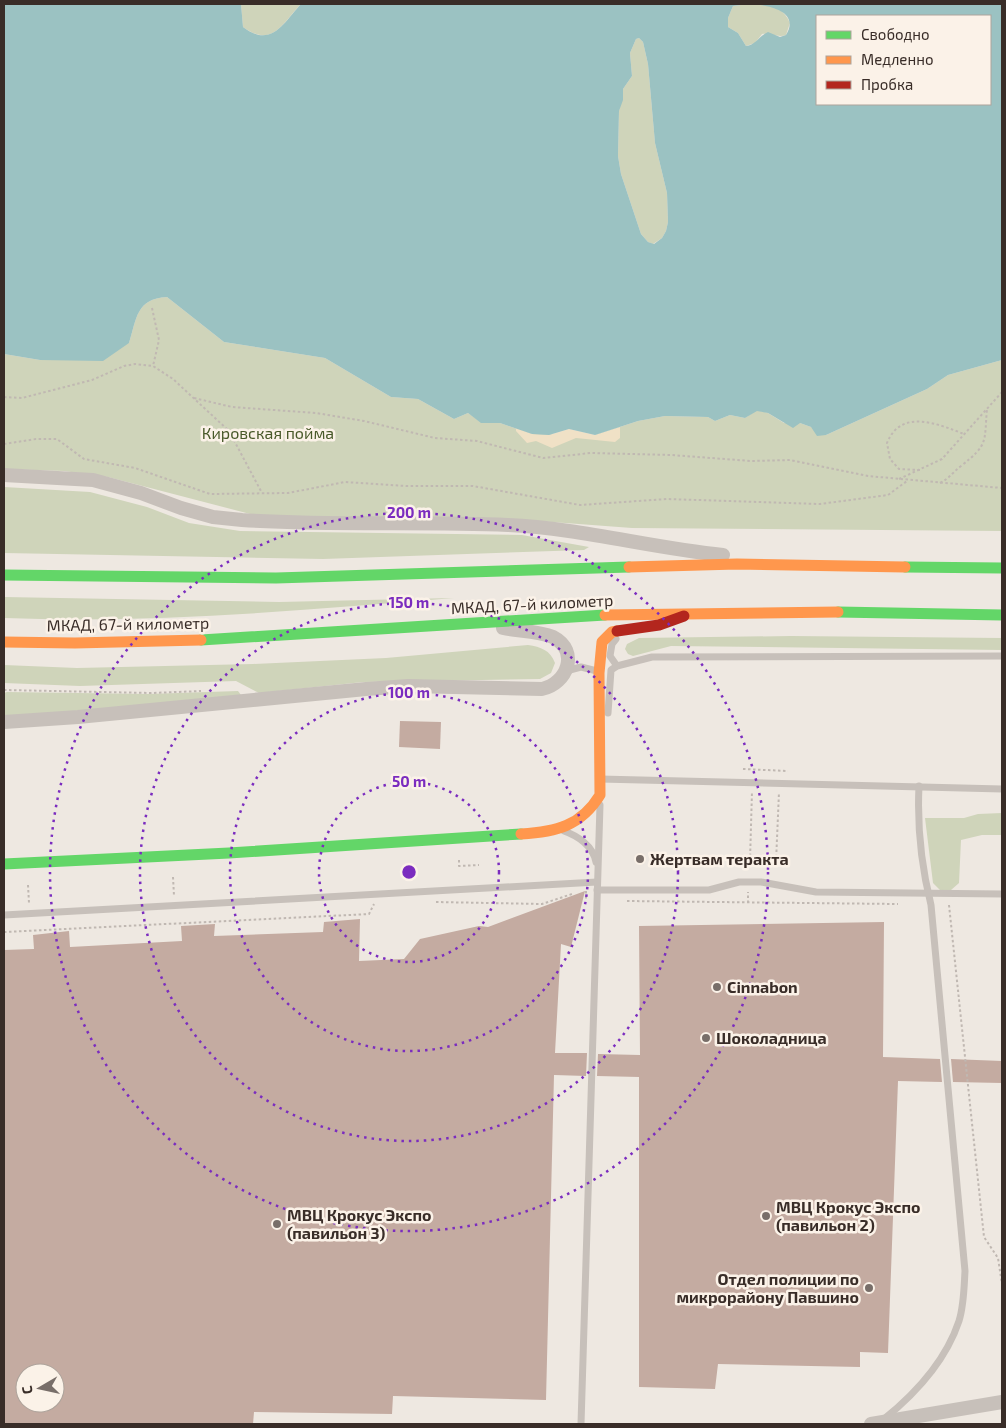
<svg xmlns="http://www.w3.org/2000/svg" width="1006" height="1428" font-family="'Exo 2',sans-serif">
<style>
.green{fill:#cfd4ba}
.sand{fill:#f0e1c6}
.water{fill:#9bc2c2;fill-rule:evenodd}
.building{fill:#c4aba1;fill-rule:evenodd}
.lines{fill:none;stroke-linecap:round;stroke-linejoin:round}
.path{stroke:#c0b8b2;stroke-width:2;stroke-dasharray:2.5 2.5;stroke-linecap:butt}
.lane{stroke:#c7c0ba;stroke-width:7}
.street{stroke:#c7c0ba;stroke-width:14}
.fast{stroke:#63d668;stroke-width:11}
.slow{stroke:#ff974d;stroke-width:11}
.jam{stroke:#b3261e;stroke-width:11}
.ring{fill:none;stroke:#7b2cbf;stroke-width:2.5;stroke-dasharray:2.5 5}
.poi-dot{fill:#786e69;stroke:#fbf2e8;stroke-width:2}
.labels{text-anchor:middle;stroke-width:5;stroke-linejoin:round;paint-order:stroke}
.park-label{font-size:16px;fill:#485929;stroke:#fbf2e8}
.street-label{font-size:16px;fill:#392d28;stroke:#fbf2e8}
.poi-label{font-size:16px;font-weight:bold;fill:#392d28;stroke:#fbf2e8;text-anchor:start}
.centre{fill:#7b2cbf;stroke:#fbf2e8;stroke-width:2.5}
.ring-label{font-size:15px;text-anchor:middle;font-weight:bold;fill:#7b2cbf;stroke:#fbf2e8;stroke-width:5;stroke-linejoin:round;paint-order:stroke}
</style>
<rect width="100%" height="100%" fill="#eee8e1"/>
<g class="green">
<path d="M241 4H301C283 22 273 49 243 27Z"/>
<path d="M749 4C766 4 783 5 790 23L786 35C778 38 771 33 762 34L755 43 746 46 738 33 728 27V18L733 6Z"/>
<path d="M639 38 643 42 648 64 655 143 667 193 668 222 666 231 662 238 653 244 648 242 641 234 621 174 618 156 619 111 623 89 632 76 630 53 636 39Z"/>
<path d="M167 297 224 342 325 358 391 397 418 399 454 419 468 413 481 422 500 423 532 434 595 435 638 421 665 416 708 417 715 421 730 415 745 418 757 410 768 413 784 423H800L811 427 826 435 927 389 948 375 1002 360V531L632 528 512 519 302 518 254 515 108 477 64 471 4 469V354L40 360 129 343C137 318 136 299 167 297Z"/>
<path d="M4 487 90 492 147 507 189 523 240 531 522 535 589 547 584 550 323 559 4 553Z"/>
<path d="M4 597 279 602 454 598C304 610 154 624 4 618Z"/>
<path d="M791 636 1002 638V650L671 646 633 656 628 654 625 649 627 644 639 638Z"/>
<path d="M528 645C541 647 550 650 555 663L551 673 540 679 363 682 259 693 236 681 80 686 4 683V665L77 668 253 664 386 658Z"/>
<path d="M238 691 241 695 4 718V693L7 692 148 694Z"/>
<path d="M1002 813V835H982L961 840 959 883 951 890H940L933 883 925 818H964L978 814Z"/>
</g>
<path class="sand" d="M620 427V438L615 442 576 438 552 448 536 441 527 443 516 431V428L532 434 549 435 569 429 595 435Z"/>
<path class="water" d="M4 4H241L243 27C272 49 284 22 301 4H749L733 6 728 18V27L738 33 746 46C756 45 759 36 768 32L780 37 786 35C800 12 771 6 754 4H1002V360L948 375 927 389 826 435 817 436 811 427 800 423 793 428 768 413 757 411 745 418 730 415 715 421 708 417 665 416 638 421 595 435 569 429 549 435 532 434 500 423H481L468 413 454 419 418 399 391 397 325 358 224 342 167 297C136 299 137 318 129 343L103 361 40 360 4 354ZM817 16H990V104H817ZM639 38 643 42 648 64 655 143 667 193 668 222 666 231 662 238 654 244 648 242 641 234 621 174 618 156 619 111 623 100V89L632 76 630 53 636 39Z"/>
<g class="building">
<path d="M400 721 441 722 440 749 399 747Z"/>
<path d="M585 891 571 947 561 944 555 1053H587L586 1076 554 1075 546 1400 393 1396 392 1414 254 1412 253 1424H4V950L34 949 33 935 69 931 70 947 182 941 181 926 215 924 214 936 323 932 324 922 360 919 359 961 404 959 420 939 479 926 488 927ZM25 1373H55V1403H25Z"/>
<path d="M884 922 883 1057 940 1059 942 1082 898 1081 888 1353 860 1352V1367L718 1364 715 1389 639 1387V1077L597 1076 598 1054 640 1055 639 926Z"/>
<path d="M951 1059 1002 1061V1083L953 1082Z"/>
</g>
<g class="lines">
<g class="path">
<path d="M152 308 159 340 153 366"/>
<path d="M4 397 22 398 92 380 124 366 135 364 153 366 173 379 229 431 262 493"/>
<path d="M194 398 232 407 316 413 364 421 435 438 477 441 543 458 591 453 671 455 751 461 790 460 868 476 1002 488"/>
<path d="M4 444 36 439H57L84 459 135 468 210 494 288 493 345 482 406 486H473L580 505 667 499 820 504 888 495 907 481"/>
<path d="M920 470 899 469 890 459 887 443C901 408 938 424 964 434"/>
<path d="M899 479 942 459 1002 392"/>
<path d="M940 483C950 478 953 472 961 466 989 444 984 442 987 409"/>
<path d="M4 690 151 693 201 691"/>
<path d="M743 769 788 771"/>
<path d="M459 860V866L479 865"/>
<path d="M750 861 752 791"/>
<path d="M776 862 779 792"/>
<path d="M173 877 174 896"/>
<path d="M28 885 29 903"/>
<path d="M586 891V901"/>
<path d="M627 901 898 904"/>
<path d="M436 902 542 904 572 894"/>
<path d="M748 903V892"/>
<path d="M949 905 984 1237 998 1258 1002 1284"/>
<path d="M4 932 369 914 374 904"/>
</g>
<g class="lane">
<path d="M616 639 612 644 610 656 617 666"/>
<path d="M566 671 581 667 597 671"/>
<path d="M608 713 611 670 617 666 652 657 1002 656"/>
<path d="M600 779 1002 789"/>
<path d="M564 831C578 836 593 846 596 862"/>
<path d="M597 890H709L739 882H761L816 892 1002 894"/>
<path d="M4 915 597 882"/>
<path d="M884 1419C915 1394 946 1360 959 1321 964 1305 964 1288 965 1271L931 905C921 865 917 827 919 786"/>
<path d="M581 1424 600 805"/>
</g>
<g class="street">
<path d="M4 475 93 480 141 493 181 508 213 517 242 520C331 526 420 521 508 525 580 528 651 548 723 555"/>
<path d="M4 722 78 717 366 689 408 686 542 689C567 684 580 651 553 637 539 631 518 631 503 628"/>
<path d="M871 1424 1002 1402"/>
</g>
<g class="fast">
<path d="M905 567 1002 568"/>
<path d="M4 575 276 578 629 567"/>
<path d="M838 612 1002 615"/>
<path d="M201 640 605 615"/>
<path d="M4 864 229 853 521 834"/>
</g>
<g class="slow">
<path d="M629 567 737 564 905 567"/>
<path d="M605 615 838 612"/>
<path d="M4 642 75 643 201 640"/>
<path d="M521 834C556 832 581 826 600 795L599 673 602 642 612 632 617 631"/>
</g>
<path class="jam" d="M617 631 659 625 684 616"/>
</g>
<g class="ring">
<circle cx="409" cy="872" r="90"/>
<circle cx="409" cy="872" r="179"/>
<circle cx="409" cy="872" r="269"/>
<circle cx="409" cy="872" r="359"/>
</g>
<g class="poi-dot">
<circle cx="640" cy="859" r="5"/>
<circle cx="717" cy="987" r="5"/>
<circle cx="706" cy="1038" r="5"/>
<circle cx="766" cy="1216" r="5"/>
<circle cx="277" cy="1224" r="5"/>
<circle cx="869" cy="1288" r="5"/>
</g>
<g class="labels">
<g class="park-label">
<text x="268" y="439">Кировская пойма</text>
</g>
<g class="street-label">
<text transform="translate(532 604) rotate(-3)" y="6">МКАД, 67-й километр</text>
<text transform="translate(128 624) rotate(-1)" y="6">МКАД, 67-й километр</text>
</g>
<g class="poi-label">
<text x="650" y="865">Жертвам теракта</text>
<text x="727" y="993">Cinnabon</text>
<text x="716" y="1044">Шоколадница</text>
<text x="776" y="1213">МВЦ Крокус Экспо<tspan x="776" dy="18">(павильон 2)</tspan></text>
<text x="287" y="1221">МВЦ Крокус Экспо<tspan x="287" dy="18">(павильон 3)</tspan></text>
<text x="859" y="1285" text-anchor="end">Отдел полиции по<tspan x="859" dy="18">микрорайону Павшино</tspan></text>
</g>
</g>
<circle cx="409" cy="872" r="8" class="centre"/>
<g class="ring-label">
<text x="409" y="518">200 m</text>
<text x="409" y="608">150 m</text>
<text x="409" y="698">100 m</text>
<text x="409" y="787">50 m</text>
</g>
<rect width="1006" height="1428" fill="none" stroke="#392d28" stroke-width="10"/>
<rect x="816" y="15" width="175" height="90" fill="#fbf2e8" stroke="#ada39b"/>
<rect x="826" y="31" width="25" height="8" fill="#63d668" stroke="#ada39b"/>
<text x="861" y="40" font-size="15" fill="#392d28">Свободно</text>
<rect x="826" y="56" width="25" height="8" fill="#ff974d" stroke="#ada39b"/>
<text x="861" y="65" font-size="15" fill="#392d28">Медленно</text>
<rect x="826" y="81" width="25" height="8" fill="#b3261e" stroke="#ada39b"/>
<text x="861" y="90" font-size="15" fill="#392d28">Пробка</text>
<g transform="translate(40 1388) rotate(261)"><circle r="24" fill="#fbf2e8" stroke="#ada39b"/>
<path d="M0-4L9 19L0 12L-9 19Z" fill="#786e69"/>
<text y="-8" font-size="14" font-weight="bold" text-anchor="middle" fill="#392d28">С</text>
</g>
</svg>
